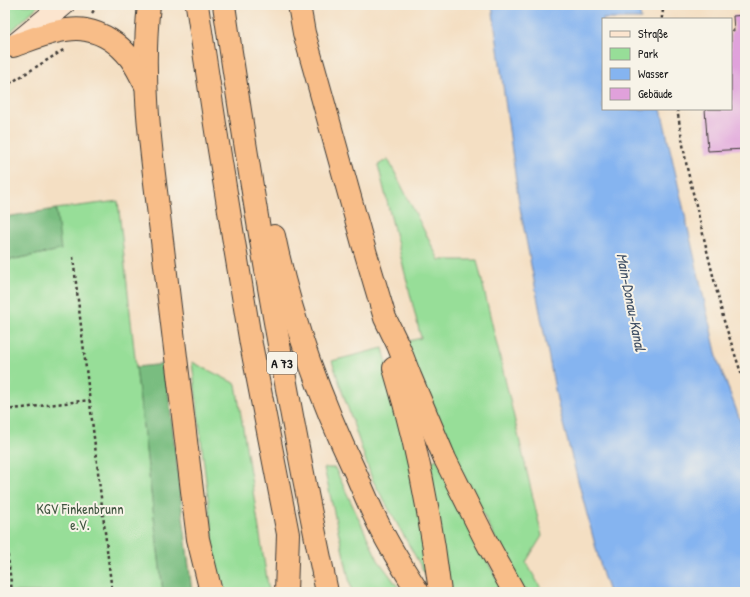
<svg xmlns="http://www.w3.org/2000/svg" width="750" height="597" font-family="'Patrick Hand',sans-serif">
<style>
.green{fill:#97de98;stroke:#5a7d5a}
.forest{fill:#79bd80;stroke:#4a6c4e}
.water{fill:#85b4f0;stroke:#506886}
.building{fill:#e0a1db}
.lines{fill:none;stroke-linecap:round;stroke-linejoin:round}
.secondary-casing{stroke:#3c3935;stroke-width:24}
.highway-casing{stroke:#3c3935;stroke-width:24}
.path{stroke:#3c3935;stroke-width:2.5;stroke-dasharray:3 3;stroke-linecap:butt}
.secondary{stroke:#fce5cf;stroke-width:22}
.highway{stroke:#f8bd88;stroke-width:22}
.labels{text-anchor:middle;stroke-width:4;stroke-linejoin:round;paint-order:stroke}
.shield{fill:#f7f3e8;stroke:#5e5c59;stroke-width:1}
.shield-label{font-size:13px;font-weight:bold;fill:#1c1c1c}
.park-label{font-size:14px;fill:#415641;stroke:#f7f3e8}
.water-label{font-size:15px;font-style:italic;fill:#415166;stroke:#f7f3e8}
</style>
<rect width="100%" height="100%" fill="#f7f3e8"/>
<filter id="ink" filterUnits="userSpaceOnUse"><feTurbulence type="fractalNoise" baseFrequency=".025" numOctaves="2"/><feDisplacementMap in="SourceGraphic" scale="8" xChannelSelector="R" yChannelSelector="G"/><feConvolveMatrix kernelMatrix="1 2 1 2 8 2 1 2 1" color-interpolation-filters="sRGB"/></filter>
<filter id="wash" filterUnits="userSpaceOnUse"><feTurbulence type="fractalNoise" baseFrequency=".012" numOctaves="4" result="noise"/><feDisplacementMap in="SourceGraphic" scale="16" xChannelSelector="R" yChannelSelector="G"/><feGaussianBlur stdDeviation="0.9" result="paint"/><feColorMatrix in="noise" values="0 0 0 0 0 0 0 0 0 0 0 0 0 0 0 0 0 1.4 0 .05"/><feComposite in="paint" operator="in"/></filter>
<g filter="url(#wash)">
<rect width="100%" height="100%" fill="#f4dfc3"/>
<g class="green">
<path d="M5 5H39L5 37Z"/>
<path d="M388 159 439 260H477L542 536 526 562 543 592H522L434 416 405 342 421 338 378 165Z"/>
<path d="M118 201 136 367 163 592H5V261L60 250 56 209Z"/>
<path d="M383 348 413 466 428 579 372 479 332 361Z"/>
<path d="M192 362 236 384 269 592H219Z"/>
<path d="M437 459 503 592H450L425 464Z"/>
<path d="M324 468H335L378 560 402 592H352Z"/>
</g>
<g class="forest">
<path d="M56 209 61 250 5 261V217Z"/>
<path d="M165 364 192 592H163L136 367Z"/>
</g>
<path class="water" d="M492 5H638L641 19H603V109H661L718 361 745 433V592H609L603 575 558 405 519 203Z"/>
<g id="blocks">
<path class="building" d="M745 15V149L708 151 705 109H731V30L734 31 733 16Z"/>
</g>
</g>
<g filter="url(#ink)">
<use href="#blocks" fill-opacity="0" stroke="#3c3935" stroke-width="1"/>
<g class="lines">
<defs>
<path id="secondary" d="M16 44 63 5"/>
<g id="highway">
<path d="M149 5C140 81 152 156 161 232 171 318 181 404 192 491L198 539 211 592"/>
<path d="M197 5 216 131 233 236 251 344 288 534 286 592"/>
<path d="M224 5C253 202 286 398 327 592"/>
<path d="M299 5 304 33 314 68 363 244 385 318 398 345 410 376 445 459 486 541 514 592"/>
<path d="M13 46C27 41 41 35 55 32 64 30 77 28 86 30 103 33 119 44 130 58 136 66 140 75 145 84"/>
<path d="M274 236C291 319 320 398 356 474 365 495 374 517 385 537 395 556 407 574 418 592"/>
<path d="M394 368C416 441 431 517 440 592"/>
</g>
</defs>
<use href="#secondary" class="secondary-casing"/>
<use href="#highway" class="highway-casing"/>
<g class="path">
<path d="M92 13 98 5"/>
<path d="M662 19V16L664 5"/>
<path d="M5 87 12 82 65 49"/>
<path d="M677 109 687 168 724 321 745 385"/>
<path d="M73 257 112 592"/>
<path d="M5 410 90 400"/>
<path d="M5 531 12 592"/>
</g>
<use href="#secondary" class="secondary"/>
<use href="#highway" class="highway"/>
</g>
</g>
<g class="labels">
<rect class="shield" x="267" y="352" width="30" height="22" rx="3"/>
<g class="shield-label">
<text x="282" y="368">A 73</text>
</g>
<g class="park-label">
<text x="80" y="514">KGV Finkenbrunn<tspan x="80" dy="16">e.V.</tspan></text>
</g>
<g class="water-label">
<text transform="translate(631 302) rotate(79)" y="5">Main-Donau-Kanal</text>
</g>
</g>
<rect width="750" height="597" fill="none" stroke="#f7f3e8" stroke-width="20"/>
<rect x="602" y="18" width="130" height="92" fill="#f7f3e8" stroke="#9f9d96"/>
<rect x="610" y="31" width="20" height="6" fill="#fce5cf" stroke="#9f9d96"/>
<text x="638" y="38" font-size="12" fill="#1c1c1c">Straße</text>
<rect x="610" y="48" width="20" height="12" fill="#97de98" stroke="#9f9d96"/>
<text x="638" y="58" font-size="12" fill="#1c1c1c">Park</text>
<rect x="610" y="68" width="20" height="12" fill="#85b4f0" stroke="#9f9d96"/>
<text x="638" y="78" font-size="12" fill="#1c1c1c">Wasser</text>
<rect x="610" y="88" width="20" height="12" fill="#e0a1db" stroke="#9f9d96"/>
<text x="638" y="98" font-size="12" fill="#1c1c1c">Gebäude</text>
</svg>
